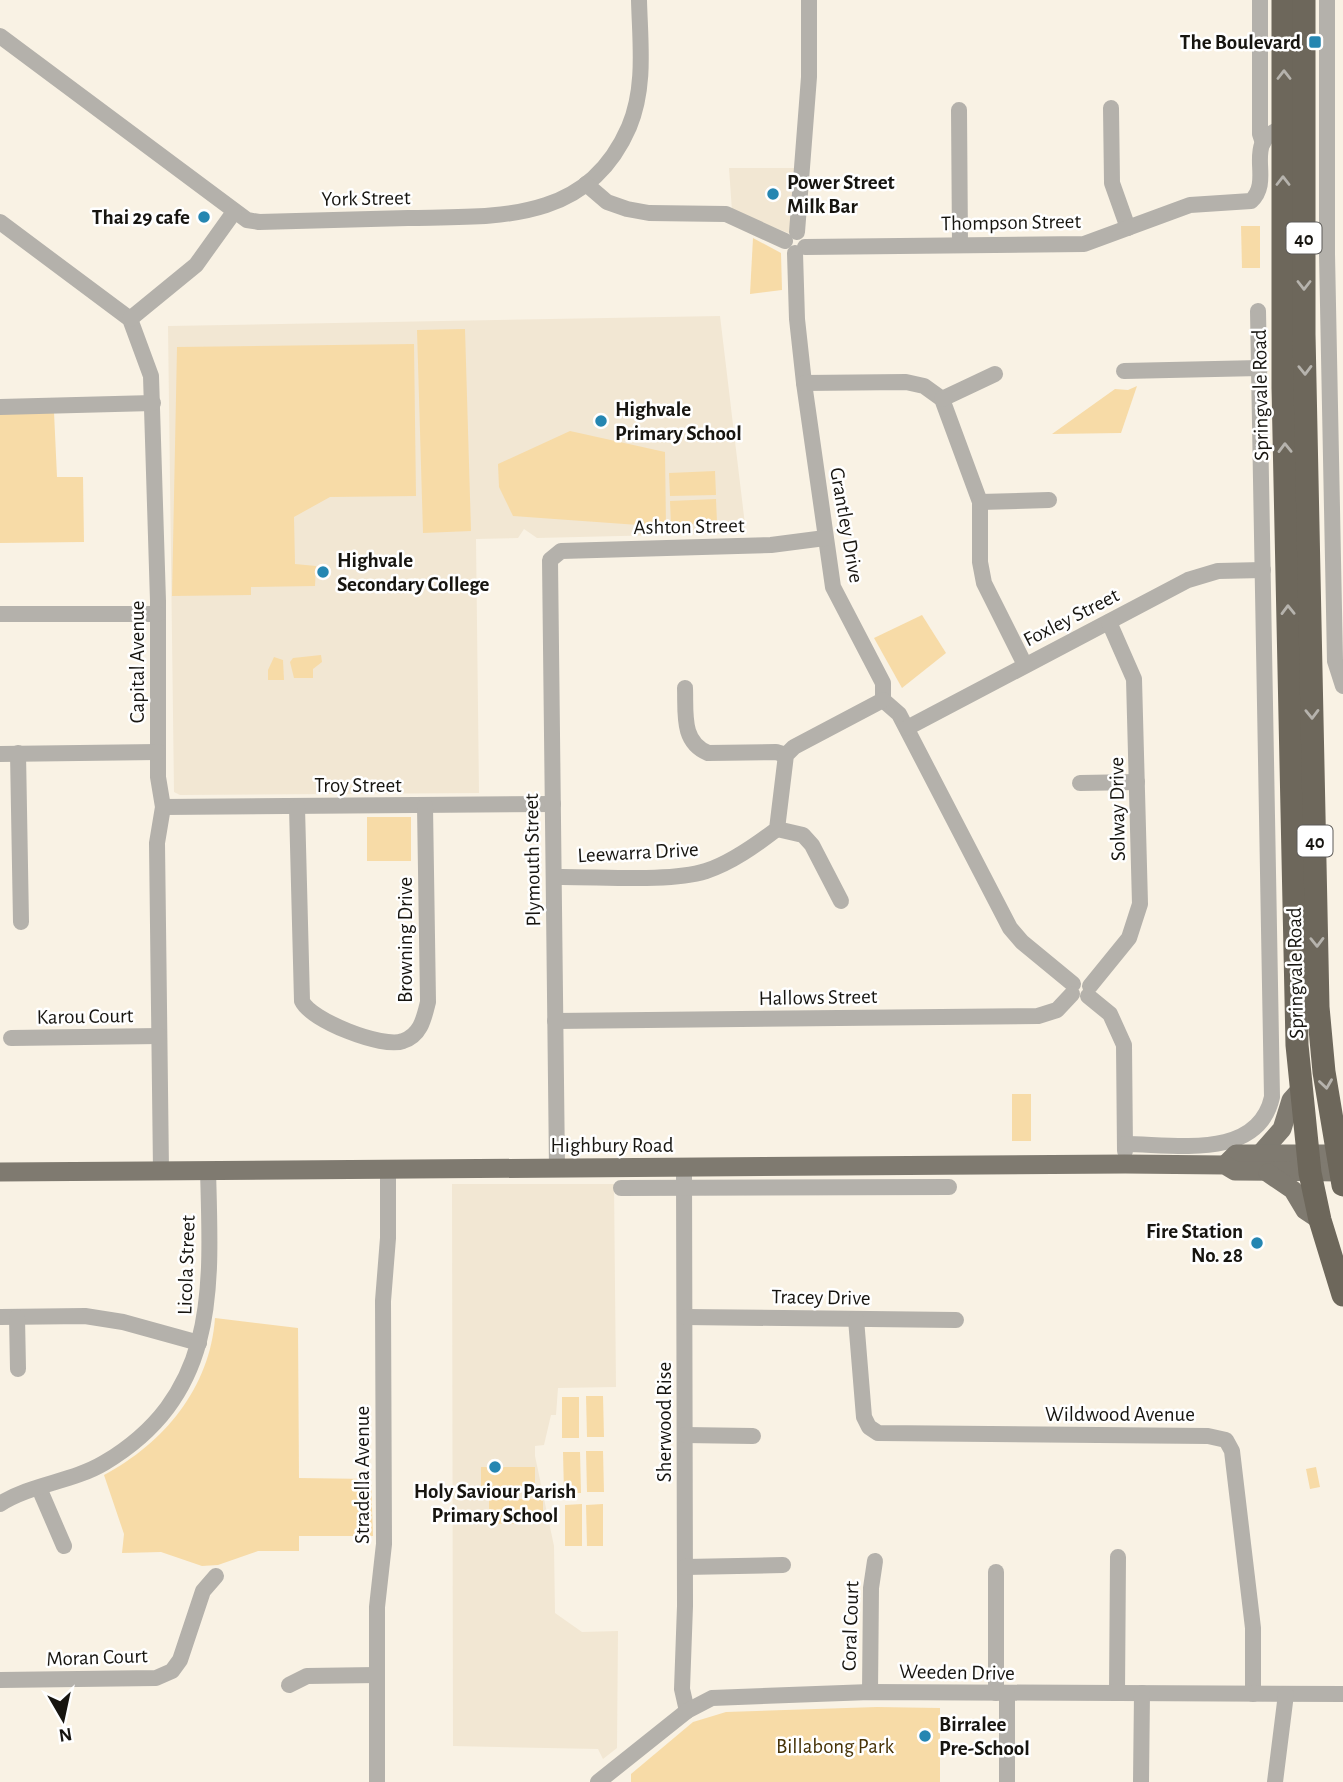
<svg xmlns="http://www.w3.org/2000/svg" width="1343" height="1782" font-family="'Alegreya Sans',sans-serif">
<style>
.built{fill:#f2e7d3}
.green{fill:#f7dba7}
.lines{fill:none;stroke-linecap:round;stroke-linejoin:round}
.minor{stroke:#b4b1ab;stroke-width:16}
.major{stroke:#7f7a70;stroke-width:19}
.highway{stroke:#6d675b;stroke-width:23}
.oneway{stroke:#b6b3ad}
.poi-dot{fill:#2586b1;stroke:#fff;stroke-width:2.5}
.labels{text-anchor:middle;stroke-width:5;stroke-linejoin:round;paint-order:stroke}
.shield{fill:#fff;stroke:#5d5b58;stroke-width:2}
.shield-label{font-size:19px;font-weight:bold;fill:#171510}
.poi-label{font-size:21px;font-weight:bold;fill:#171510;stroke:#fff;text-anchor:start}
.street-label{font-size:21px;fill:#171510;stroke:#fff}
.park-label{font-size:21px;fill:#473307;stroke:#fff}
</style>
<rect width="100%" height="100%" fill="#f9f2e4"/>
<g class="built">
<path d="M729 168H798L791 234 732 211Z"/>
<path d="M720 316 746 533 537 538 524 529 518 538 476 539 479 793 180 795 174 792 168 326Z"/>
<path d="M452 1184H614L616 1387 558 1388 556 1415H551L544 1445 535 1446V1456L554 1546 555 1613 582 1632 618 1631 617 1748 603 1759 598 1749 453 1746Z"/>
</g>
<g class="green">
<path d="M1241 226H1260V268H1242Z"/>
<path d="M753 238 781 253 782 290 750 294Z"/>
<path d="M465 329 471 531 423 533 417 330Z"/>
<path d="M414 344 416 496 330 497 294 517 295 564 316 566 315 586 251 587V595L172 596 177 347Z"/>
<path d="M1137 386 1121 433 1052 434 1115 389 1128 390Z"/>
<path d="M54 412 57 477H83L84 542 0 543V413Z"/>
<path d="M570 431 665 452 666 527 513 516 499 487 498 464Z"/>
<path d="M715 471 716 495 670 496 669 473Z"/>
<path d="M716 499 717 523 671 525 670 501Z"/>
<path d="M922 615 946 653 902 688 874 638Z"/>
<path d="M321 655 322 662 313 669V678H294L290 662 293 658Z"/>
<path d="M274 657 283 660 284 680H268V670Z"/>
<rect x="367" y="817" width="44" height="44"/>
<rect x="1012" y="1094" width="19" height="47"/>
<path d="M215 1318 298 1328 299 1478 371 1479 373 1536H299V1551H258L218 1565 202 1566 161 1552 122 1553 124 1534 104 1475C164 1443 210 1388 215 1318Z"/>
<path d="M586 1396H603L604 1437H587Z"/>
<rect x="562" y="1397" width="17" height="41"/>
<path d="M586 1451H603L604 1492H587Z"/>
<path d="M563 1452H580L581 1493H564Z"/>
<path d="M481 1467H535V1491L481 1492Z"/>
<path d="M1316 1467 1320 1487 1310 1489 1306 1469Z"/>
<path d="M489 1499H543V1523L489 1524Z"/>
<path d="M582 1504V1546H565V1505Z"/>
<path d="M603 1504V1546H587L586 1505Z"/>
<path d="M877 1707 940 1708V1782H631V1774L693 1722 726 1712Z"/>
</g>
<g class="lines">
<g class="minor">
<path d="M1260 0V134L1263 143"/>
<path d="M1327 0V254L1335 661 1343 686"/>
<path d="M0 36 247 220 259 222C309 221 358 219 408 218 496 216 587 224 629 127 646 87 640 42 639 0"/>
<path d="M1111 108 1112 183 1128 228"/>
<path d="M959 110 960 245"/>
<path d="M586 184 607 202 627 209 649 213 726 214 785 241"/>
<path d="M0 222 130 319 151 376 158 601V777L163 807 157 843 161 1170"/>
<path d="M797 232 809 77V0"/>
<path d="M805 247 1084 244 1190 205 1251 201C1275 179 1240 141 1283 128"/>
<path d="M795 253 797 319 804 383 833 587 883 683V700L899 714 1010 928 1022 942 1073 984"/>
<path d="M130 319 196 265 234 212"/>
<path d="M1124 371 1260 368"/>
<path d="M804 383 906 382 924 386 942 399 980 502V562L984 583 1025 665"/>
<path d="M942 399 995 374"/>
<path d="M0 407 153 403"/>
<path d="M980 502 1049 500"/>
<path d="M0 614H158"/>
<path d="M685 688C686 713 681 742 708 753L776 752 786 755"/>
<path d="M907 728 1188 580 1218 571 1263 570"/>
<path d="M18 753 21 922"/>
<path d="M0 754 158 752"/>
<path d="M1080 783 1137 782"/>
<path d="M163 807 553 804"/>
<path d="M297 807 302 1001C310 1020 383 1049 403 1041 421 1035 424 1018 428 1002L425 806"/>
<path d="M777 829 803 835 812 845 841 901"/>
<path d="M554 877C597 876 667 883 706 871 731 863 756 845 777 829L786 755 794 747 883 700"/>
<path d="M1090 986 1129 938 1140 904 1134 679 1109 622"/>
<path d="M1088 996 1110 1014 1124 1045 1125 1151"/>
<path d="M555 1021 1038 1016 1057 1010 1072 994"/>
<path d="M11 1038 159 1036"/>
<path d="M1125 1144C1173 1144 1258 1161 1272 1097L1258 311"/>
<path d="M684 1167 685 1606 682 1689 687 1711"/>
<path d="M557 1168 550 560 561 551 771 545 825 538"/>
<path d="M621 1188 949 1187"/>
<path d="M0 1317 85 1316 123 1322 199 1343"/>
<path d="M17 1317 18 1369"/>
<path d="M685 1317 956 1320"/>
<path d="M856 1319 864 1417 869 1427 878 1433 1208 1436 1226 1440 1232 1451 1253 1628V1694"/>
<path d="M685 1435 753 1436"/>
<path d="M39 1488 64 1546"/>
<path d="M0 1504C31 1484 72 1482 104 1463 220 1394 211 1287 208 1170"/>
<path d="M685 1567 783 1565"/>
<path d="M0 1680 156 1678 172 1671 180 1660 203 1591 216 1576"/>
<path d="M289 1685 307 1676 377 1675"/>
<path d="M870 1692 871 1588 875 1561"/>
<path d="M996 1693V1572"/>
<path d="M1117 1693 1118 1557"/>
<path d="M377 1782V1607L384 1544 383 1301 388 1238V1168"/>
<path d="M598 1782 687 1711 712 1698 870 1692 1343 1694"/>
<path d="M1007 1782V1693"/>
<path d="M1141 1782 1142 1693"/>
<path d="M1275 1782 1286 1694"/>
</g>
<g class="major">
<path d="M1260 1154 1282 1129 1291 1100 1300 1090"/>
<path d="M1225 1165 1236 1154H1343"/>
<path d="M0 1172 1125 1164 1225 1165 1235 1171 1343 1172"/>
<path d="M1268 1173 1293 1190 1305 1210 1320 1220"/>
</g>
<g class="highway">
<path d="M1283 0V388L1297 1045 1310 1173 1320 1220 1343 1295"/>
<path d="M1304 0V334L1318 1007 1324 1072 1343 1185"/>
</g>
</g>
<defs><path id="oneway-chevron" d="M-2-3.5L2.5 0L-2 3.5" fill="none" stroke-width="1.6" stroke-linecap="round" stroke-linejoin="round" transform="scale(1.75)"/></defs>
<g class="oneway">
<use href="#oneway-chevron" transform="translate(1284 75) rotate(-90)"/>
<use href="#oneway-chevron" transform="translate(1283 181) rotate(-90)"/>
<use href="#oneway-chevron" transform="translate(1304 285) rotate(90)"/>
<use href="#oneway-chevron" transform="translate(1305 370) rotate(89)"/>
<use href="#oneway-chevron" transform="translate(1285 448) rotate(-91)"/>
<use href="#oneway-chevron" transform="translate(1288 610) rotate(-91)"/>
<use href="#oneway-chevron" transform="translate(1312 714) rotate(89)"/>
<use href="#oneway-chevron" transform="translate(1317 942) rotate(89)"/>
<use href="#oneway-chevron" transform="translate(1326 1084) rotate(82)"/>
</g>
<g class="poi-dot">
<rect x="1308" y="35" width="14" height="14" rx="3.5"/>
<circle cx="773" cy="194" r="7"/>
<circle cx="204" cy="217" r="7"/>
<circle cx="601" cy="421" r="7"/>
<circle cx="323" cy="572" r="7"/>
<circle cx="1257" cy="1243" r="7"/>
<circle cx="495" cy="1467" r="7"/>
<circle cx="925" cy="1736" r="7"/>
</g>
<g class="labels">
<g class="shield">
<rect x="1286.5" y="222.5" width="35" height="31" rx="5"/>
<rect x="1297.5" y="825.5" width="35" height="31" rx="5"/>
</g>
<g class="shield-label">
<text x="1304" y="245">40</text>
<text x="1315" y="848">40</text>
</g>
<g class="poi-label">
<text x="1301" y="49" text-anchor="end">The Boulevard</text>
<text x="787" y="189">Power Street<tspan x="787" dy="24">Milk Bar</tspan></text>
<text x="190" y="224" text-anchor="end">Thai 29 cafe</text>
<text x="615" y="416">Highvale<tspan x="615" dy="24">Primary School</tspan></text>
<text x="337" y="567">Highvale<tspan x="337" dy="24">Secondary College</tspan></text>
<text x="1243" y="1238" text-anchor="end">Fire Station<tspan x="1243" dy="24">No. 28</tspan></text>
<text x="495" y="1498" text-anchor="middle">Holy Saviour Parish<tspan x="495" dy="24">Primary School</tspan></text>
<text x="939" y="1731">Birralee<tspan x="939" dy="24">Pre-School</tspan></text>
</g>
<g class="street-label">
<text transform="translate(366 198) rotate(-1)" y="7">York Street</text>
<text transform="translate(1011 222) rotate(-1)" y="7">Thompson Street</text>
<text transform="translate(1260 395) rotate(-91)" y="7">Springvale Road</text>
<text transform="translate(847 525) rotate(80)" y="7">Grantley Drive</text>
<text transform="translate(689 526) rotate(-1)" y="7">Ashton Street</text>
<text transform="translate(1071 617) rotate(-27)" y="7">Foxley Street</text>
<text transform="translate(137 662) rotate(-90)" y="7">Capital Avenue</text>
<text x="358" y="792">Troy Street</text>
<text transform="translate(1117 809) rotate(-91)" y="7">Solway Drive</text>
<text transform="translate(638 852) rotate(-3)" y="7">Leewarra Drive</text>
<text transform="translate(532 860) rotate(-91)" y="7">Plymouth Street</text>
<text transform="translate(405 940) rotate(-90)" y="7">Browning Drive</text>
<text transform="translate(1295 973) rotate(-91)" y="7">Springvale Road</text>
<text transform="translate(818 997) rotate(-1)" y="7">Hallows Street</text>
<text transform="translate(85 1016) rotate(-1)" y="7">Karou Court</text>
<text x="612" y="1152">Highbury Road</text>
<text transform="translate(186 1265) rotate(-88)" y="7">Licola Street</text>
<text transform="translate(821 1297) rotate(1)" y="7">Tracey Drive</text>
<text x="1120" y="1421">Wildwood Avenue</text>
<text transform="translate(664 1422) rotate(-90)" y="7">Sherwood Rise</text>
<text transform="translate(362 1475) rotate(-90)" y="7">Stradella Avenue</text>
<text transform="translate(850 1626) rotate(-88)" y="7">Coral Court</text>
<text transform="translate(97 1657) rotate(-2)" y="7">Moran Court</text>
<text transform="translate(957 1672) rotate(1)" y="7">Weeden Drive</text>
</g>
<g class="park-label">
<text x="835" y="1753">Billabong Park</text>
</g>
</g>
<g transform="translate(63 1719) rotate(171)" stroke="#ffffff" stroke-width="5" paint-order="stroke">
<path d="M0-5L12 26L0 18L-12 26Z" fill="#171510"/>
<text y="-10" font-size="19" font-weight="bold" text-anchor="middle" fill="#171510">N</text>
</g>
</svg>
